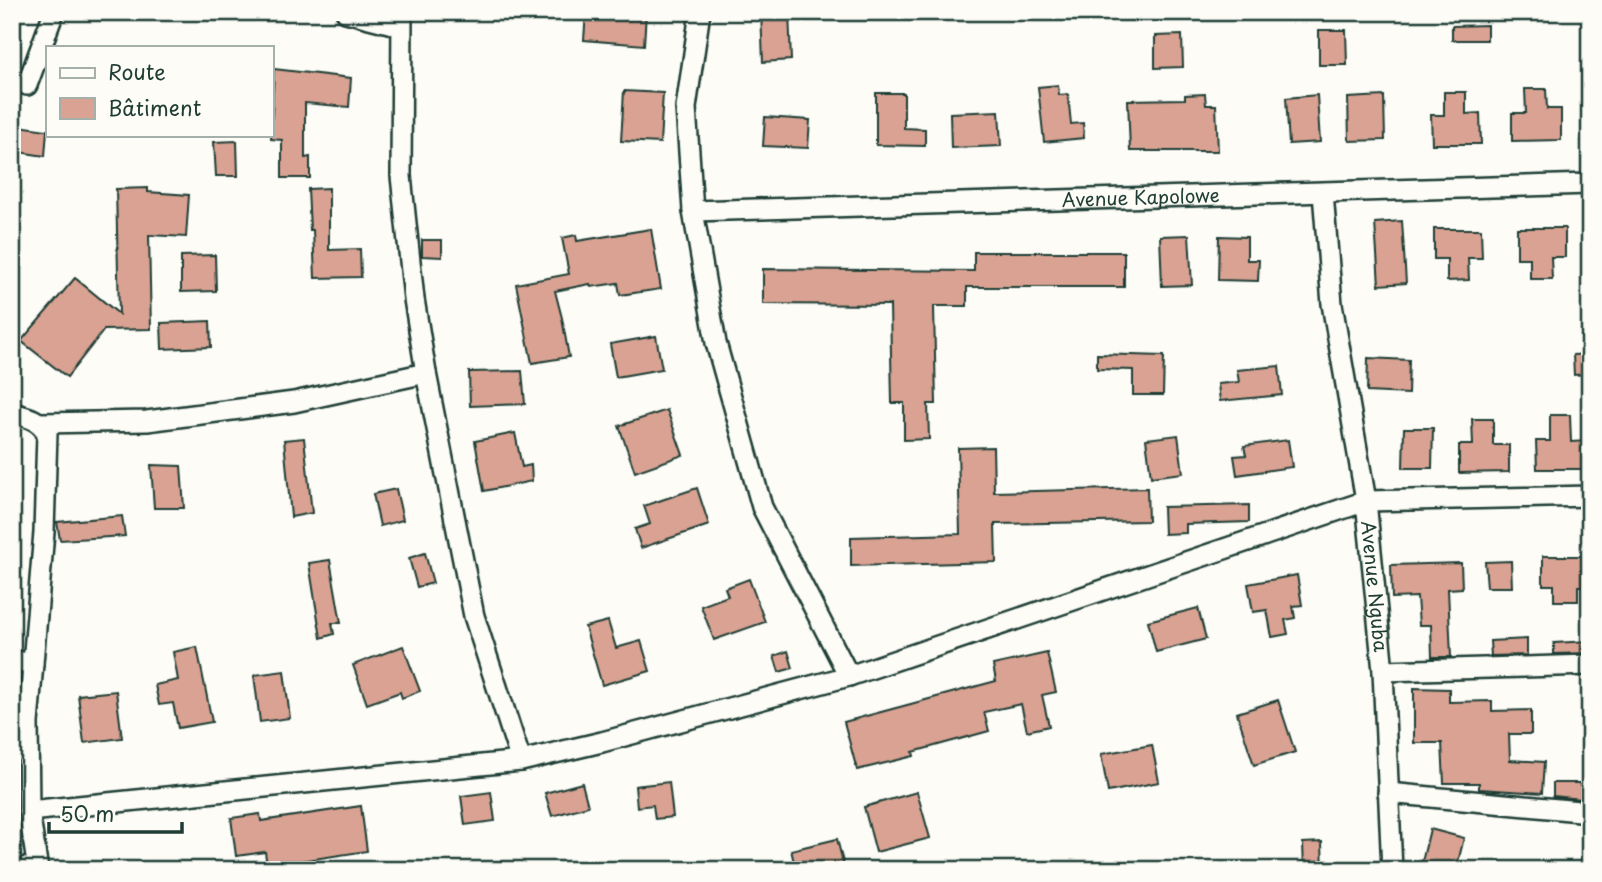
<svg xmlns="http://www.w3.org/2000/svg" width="1602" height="882" font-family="'Playpen Sans',sans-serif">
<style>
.building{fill:#d9a292;stroke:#1f3d34;stroke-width:2}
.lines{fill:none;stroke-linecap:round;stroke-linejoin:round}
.street-casing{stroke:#1f3d34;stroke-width:24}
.street{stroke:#fdfcf7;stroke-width:19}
.labels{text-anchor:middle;stroke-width:5;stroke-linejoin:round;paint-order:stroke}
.street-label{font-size:19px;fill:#1f3d34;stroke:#fdfcf7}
</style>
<rect width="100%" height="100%" fill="#fdfcf7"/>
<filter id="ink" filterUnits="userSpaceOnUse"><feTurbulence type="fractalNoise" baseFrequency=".0143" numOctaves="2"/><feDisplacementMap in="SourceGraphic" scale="14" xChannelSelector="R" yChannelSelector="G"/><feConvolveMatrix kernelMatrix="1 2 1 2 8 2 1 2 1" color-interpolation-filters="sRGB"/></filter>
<g filter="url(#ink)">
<g class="building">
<path d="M586 12H646L644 45 584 40Z"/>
<path d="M761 12H789L791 60 763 62Z"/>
<path d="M1487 25V40H1452V26Z"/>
<path d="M1319 30H1346L1347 65H1319Z"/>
<path d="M1182 35 1183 67 1155 68V36Z"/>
<path d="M274 69 351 78 349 107 305 103V158L310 157V178H282V140L271 139Z"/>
<path d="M1058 85 1059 95 1068 94 1071 124 1083 123 1084 138 1044 142 1038 87Z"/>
<path d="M1525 89H1546L1547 109H1561V140L1512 141V113H1526Z"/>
<path d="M624 91 663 93 660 143 621 141Z"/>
<path d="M1444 92H1466V114L1480 113 1481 144H1432L1431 115H1444Z"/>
<path d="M876 93H904V128L925 129V146L876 145Z"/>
<path d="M1205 94 1206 105H1216L1218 151H1130L1128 100 1185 99V95Z"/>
<path d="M1317 95 1320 142 1289 144 1286 98Z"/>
<path d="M1384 96 1385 140 1349 141 1348 98Z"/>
<path d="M999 111 1001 146 951 148 950 113Z"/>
<path d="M765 117 810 120 808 148 763 146Z"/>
<path d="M12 125 47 130 45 156 12 151Z"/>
<path d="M237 141 238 176H216L214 142Z"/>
<path d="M148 188V192L189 195 186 237 149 235 151 329 104 330 67 377 21 341 75 278 119 314 116 189Z"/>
<path d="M329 188V250L360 249 361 277 315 278 313 230H310L308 189Z"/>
<path d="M1402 221 1406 283 1379 285 1375 223Z"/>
<path d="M1517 228H1565V257H1551L1552 279H1530V258H1517Z"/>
<path d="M651 229 661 289 620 295 618 283 591 287 590 284 555 291 562 318 569 357 532 363 516 284 569 274 562 238 576 235 577 241Z"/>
<path d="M1434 229H1481L1482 258H1468L1469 280 1447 281V259H1434Z"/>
<path d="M1189 235 1192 285 1162 286 1160 236Z"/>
<path d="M1219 236 1247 237V260H1259L1258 281 1218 280Z"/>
<path d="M422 240H442V257L422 256Z"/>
<path d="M974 252H1124V287H967V306H934L936 404H928L929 439 904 440V403H892L890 305 763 304V269L974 271Z"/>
<path d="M215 255 216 291 181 292V256Z"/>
<path d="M210 321 211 347 162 349 161 323Z"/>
<path d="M656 336 662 369 616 377 610 344Z"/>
<path d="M1097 354 1164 356 1163 395H1133V370L1097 369Z"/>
<path d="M1590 354V374L1574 375 1573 355Z"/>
<path d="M1368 358 1409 360 1408 394 1367 392Z"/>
<path d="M1279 366 1282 395 1220 401 1218 384 1239 382 1237 370Z"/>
<path d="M522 371 525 404 470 406 469 372Z"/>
<path d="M667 410 683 455 635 472 619 426Z"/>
<path d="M1550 415H1570L1571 442 1587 441V469H1537L1536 441H1550Z"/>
<path d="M1472 419H1493V445H1509V472L1459 473V445H1473Z"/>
<path d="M1404 428H1433L1432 468H1403Z"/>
<path d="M515 433 522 467 531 465 532 481 484 491 475 441Z"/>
<path d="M1178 435 1183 473 1151 477 1146 439Z"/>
<path d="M304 438 312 513 291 517 284 440Z"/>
<path d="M1288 440 1292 467 1237 475 1234 456 1246 455 1244 446Z"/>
<path d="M993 447 994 492 1147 488 1148 521 995 524 996 562 851 566V537L960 534 958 448Z"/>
<path d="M151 465 181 466 184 508H154Z"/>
<path d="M697 488 709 525 641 548 635 529 650 524 644 506Z"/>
<path d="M396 489 403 520 380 526 373 494Z"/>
<path d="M1249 505V522L1186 524V533L1164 534 1163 507Z"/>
<path d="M122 516 125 536 60 540 57 522Z"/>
<path d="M425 553 433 583 417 587 409 558Z"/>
<path d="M1543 556H1590V586H1578V601H1554V585H1543Z"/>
<path d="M330 560 341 623H332L334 634 321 638 309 563Z"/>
<path d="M1511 561 1512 587H1487L1485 562Z"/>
<path d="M1461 563 1462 588 1448 589 1451 657H1432L1431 625H1419L1417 597 1392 598 1391 565Z"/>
<path d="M1297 575 1302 605 1293 606 1295 618 1285 620 1288 634 1272 637 1267 610 1253 612 1248 584Z"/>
<path d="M749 579 765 622 714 640 701 606 728 596 725 588Z"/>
<path d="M1198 608 1206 639 1156 652 1148 621Z"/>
<path d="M608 621 616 648 641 641 650 671 602 685 585 627Z"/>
<path d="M1527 639V655L1491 656 1490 641Z"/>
<path d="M1590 641V653L1554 654V643Z"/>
<path d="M403 646 420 691 402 698 400 692 367 704 353 665Z"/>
<path d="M197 647 212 722 178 728 173 703 159 705 155 685 178 680 173 652Z"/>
<path d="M788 651 793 668 779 672 774 656Z"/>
<path d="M1047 653 1056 692 1042 695 1049 726 1027 731 1021 704 984 712 989 731 913 752 914 756 857 770 844 722 996 681 993 665Z"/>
<path d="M284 671 290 718 260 722 254 675Z"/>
<path d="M1414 688 1449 689V702L1492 701V711L1531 710V734H1509L1510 760 1544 762 1542 793 1479 789V783H1444L1442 743H1414Z"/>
<path d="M116 691 122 738 84 743 78 695Z"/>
<path d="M1278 700 1295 752 1254 765 1237 713Z"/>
<path d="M1152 745 1159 782 1108 792 1101 754Z"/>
<path d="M669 782 673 817 655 819 653 805 637 807 635 786Z"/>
<path d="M582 783 588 806 552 816 545 793Z"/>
<path d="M1553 783H1581V799L1553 796Z"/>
<path d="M491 792 495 821 465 825 461 796Z"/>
<path d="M917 792 930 838 876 852 864 807Z"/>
<path d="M361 806 367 851 267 866 265 852 236 856 231 818 260 814 261 821Z"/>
<path d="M1430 829 1464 838 1456 870H1420Z"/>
<path d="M837 839 845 870H796L791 850Z"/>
<path d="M1322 842 1323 870H1304L1303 843Z"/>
</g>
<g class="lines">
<defs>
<g id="street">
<path d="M346 12 401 26"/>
<path d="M402 12 401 176 414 299 426 373 474 616 521 761"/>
<path d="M700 12 686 108 693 211 716 343 762 507 849 676"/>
<path d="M27 85 54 12"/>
<path id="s1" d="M1323 193 1332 304 1366 501 1383 671 1392 870"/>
<path id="s2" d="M693 211 1590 184"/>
<path d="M12 413C28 417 39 419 47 433L44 532 28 723 29 811 38 870"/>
<path d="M41 423 147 421 294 402 426 373"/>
<path d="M12 660 33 664"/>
<path d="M1383 671 1590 665"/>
<path d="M1388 793 1590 812"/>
<path d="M29 811 521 761 602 742 849 676 1366 501 1590 496"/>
<path d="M12 867 38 869"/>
</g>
</defs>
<use href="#street" class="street-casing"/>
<use href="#street" class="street"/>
</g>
</g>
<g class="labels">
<g class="street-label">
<text dy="7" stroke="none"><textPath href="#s2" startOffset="448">Avenue Kapolowe</textPath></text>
<text dy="7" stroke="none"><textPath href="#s1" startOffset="397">Avenue Nguba</textPath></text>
</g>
</g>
<rect width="1602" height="882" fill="none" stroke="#fdfcf7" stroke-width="42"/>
<rect x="21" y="21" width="1560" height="840" fill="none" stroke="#1f3d34" stroke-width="2.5" filter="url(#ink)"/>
<rect x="46" y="46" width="228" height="91" fill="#fdfcf7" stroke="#a4b0a9" stroke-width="2"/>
<rect x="60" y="68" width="35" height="10" fill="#fdfcf7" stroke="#a4b0a9" stroke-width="2"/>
<text x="108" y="80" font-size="21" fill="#1f3d34">Route</text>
<rect x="60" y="98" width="35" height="21" fill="#d9a292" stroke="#a4b0a9" stroke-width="2"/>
<text x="108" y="116" font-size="21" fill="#1f3d34">Bâtiment</text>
<path d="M49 822v10h133v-10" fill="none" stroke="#1f3d34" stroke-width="3.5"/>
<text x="60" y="822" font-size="21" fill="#1f3d34" stroke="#fdfcf7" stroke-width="5" paint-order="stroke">50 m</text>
</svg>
